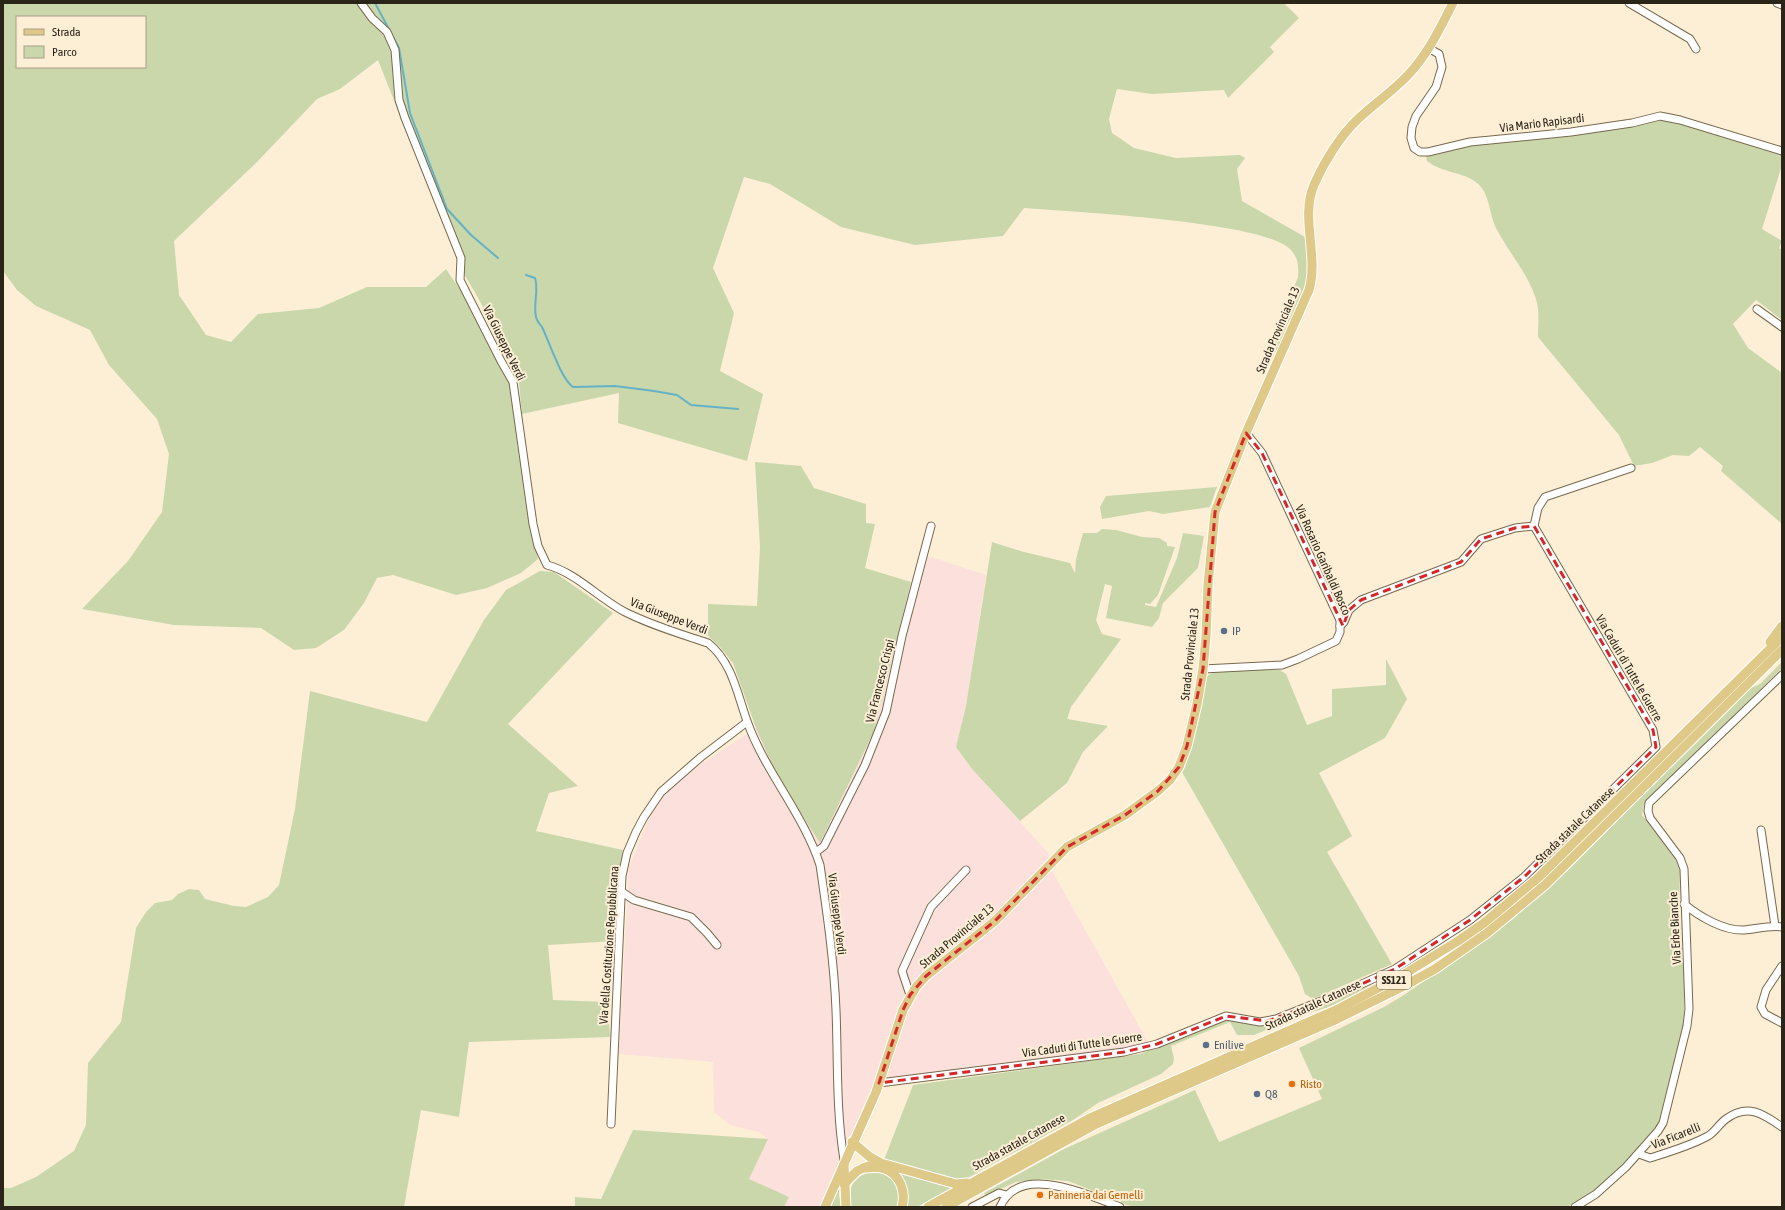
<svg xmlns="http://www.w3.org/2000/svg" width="1785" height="1210" font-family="'Asap Condensed',sans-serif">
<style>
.commercial{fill:#fbe0dc}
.green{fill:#c9d7ab;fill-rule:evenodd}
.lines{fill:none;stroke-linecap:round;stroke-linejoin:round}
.stream{stroke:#65b2c7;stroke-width:2}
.minor-casing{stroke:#78694d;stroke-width:9}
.major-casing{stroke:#fff;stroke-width:11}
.minor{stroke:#fff;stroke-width:7}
.major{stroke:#dfc988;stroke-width:9}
.marked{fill:none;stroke:#d62828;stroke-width:3;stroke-dasharray:8 5;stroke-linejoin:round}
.service-dot{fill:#5c6f8a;stroke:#fdefd6;stroke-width:1.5}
.food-dot{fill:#e8710a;stroke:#fdefd6;stroke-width:1.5}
.labels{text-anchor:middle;stroke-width:4;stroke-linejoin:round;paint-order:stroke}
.shield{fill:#fdefd6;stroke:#6a6252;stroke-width:1}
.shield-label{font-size:11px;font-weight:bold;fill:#2b2519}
.street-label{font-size:12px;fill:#2b2519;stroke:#fdefd6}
.service-label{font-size:12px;fill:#4e5e75;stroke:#fdefd6;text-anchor:start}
.food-label{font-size:12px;fill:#c56008;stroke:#fdefd6;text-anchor:start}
</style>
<rect width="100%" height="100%" fill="#fdefd6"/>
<path class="commercial" d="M928 556 986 575 966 706 956 747 972 769 1049 854 1051 869 1148 1042 1129 1048 1088 1054 875 1080 820 1207H784L789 1197 749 1179 768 1139 759 1132 730 1125 714 1112 713 1062 619 1054 629 867 651 813 667 791 695 768 756 728 777 776 820 843 874 731 911 582 919 585Z"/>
<g class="green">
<path d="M3 3H1284L1299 18 1270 47 1274 52 1228 98 1224 90 1152 94 1117 89 1109 119 1112 133 1134 148 1176 158 1240 155 1245 158 1237 169 1242 201 1305 237 1309 263 1306 283 1278 353 1270 350 1298 277C1299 266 1298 257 1290 249 1261 221 1073 212 1024 208L1003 236 915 245 841 227 770 184 744 177 713 268 734 313 720 371 763 394 747 461 618 423 619 393 522 414 518 372 512 357 509 360C495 345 491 325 483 307 475 291 464 276 457 260L378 60 340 89 317 99 256 163 174 241 179 295 206 335 231 342 258 314 319 308 367 287H426L446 269 471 306 499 366 511 382 518 450 538 559 521 573 487 588 456 595 393 575 377 578 364 603 344 630 316 648 294 650 261 628 174 625 82 609 128 561 162 512 169 454 157 419 109 365 90 330 36 306 17 290 3 271ZM17 17H145V67H17Z"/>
<path d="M1661 120H1671L1782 155V165L1762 229 1782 241 1779 248 1782 250V320L1756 300 1733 324 1748 348 1782 373V524L1721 471 1723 466 1700 447 1689 456 1673 455 1652 463 1634 466 1619 435 1538 337C1538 328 1539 318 1538 309 1535 282 1508 252 1496 228 1489 214 1490 193 1477 183 1464 172 1442 173 1427 161L1426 156 1473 145 1544 138Z"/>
<path d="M755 462 801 466 814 488 866 504V523L875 524 865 568 911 582 874 731 820 843 777 776 756 728 733 663 720 647 708 636V604L757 606 760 547Z"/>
<path d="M1217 487 1210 507 1163 514 1149 511 1102 519 1100 507 1106 496Z"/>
<path d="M1102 529 1116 530 1142 537 1159 538 1167 543V546L1175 547 1158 595 1150 604 1145 603V605L1156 607 1177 558 1183 533 1204 536 1198 568 1163 603 1159 618 1152 627 1106 618 1112 586 1105 584 1096 620 1102 634 1121 639 1071 707 1067 719 1108 726 1083 752 1067 783 1020 821 972 769 956 747 966 706 992 542 1024 552 1070 563 1075 573 1076 559 1083 533H1097Z"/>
<path d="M540 571 554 572 613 613 508 724 578 786 549 793 536 831 623 850 618 874 615 941 548 945 553 1000 608 1002 610 1037 469 1042 459 1117 421 1110 404 1207H3V1188H11L36 1177 74 1151 86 1125 88 1063 121 1022 136 928 146 912 155 903 172 900 178 894 189 889 199 890 205 899 234 906 246 907 268 897 279 885 295 809 310 691 427 722 484 620 506 590Z"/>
<path d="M1386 659 1407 699 1385 738 1319 773 1352 836 1327 852 1392 964 1313 999 1305 994 1299 976 1182 772C1196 740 1201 711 1206 677 1218 665 1262 670 1280 670L1286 674 1307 725 1332 716V689L1386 685Z"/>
<path d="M1782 662V668L1644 804 1642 815 1676 859 1680 870 1679 909 1684 974V1025L1658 1125 1624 1165 1594 1192 1567 1207H1138L1126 1205 1121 1202 1120 1195 1101 1194 1068 1181 1044 1179 1016 1182 986 1196 984 1193 1064 1149 1195 1090 1219 1142 1322 1099 1299 1048 1384 1007 1404 995 1512 920 1567 871 1751 688 1760 684Z"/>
<path d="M1374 984 1329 1007 1300 1016 1254 1035H1237L1230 1022 1171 1046 1174 1058 1173 1064 1161 1074 1098 1103 1073 1120 964 1180H955L884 1160 913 1085 1140 1054 1222 1021C1238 1018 1254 1026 1270 1025Z"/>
<path d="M633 1130 768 1139 749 1179 789 1197 784 1207H575V1197L601 1199Z"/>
<path d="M891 1169 953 1187 917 1207H905Z"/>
<path d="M877 1171 891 1175 901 1192 898 1207H851C846 1186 856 1173 877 1171Z"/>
<path d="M840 1178 839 1195 841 1207H830Z"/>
</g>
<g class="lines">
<g class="stream">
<path d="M375 3 399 48 410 113 447 209 471 235 498 258"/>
<path d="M526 275 535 278C539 290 533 304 536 317 537 322 540 324 542 327 549 341 561 379 573 387L615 386 654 391 677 395 691 405 738 409"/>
</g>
<defs>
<g id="minor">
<path d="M361 3 372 18 387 32 395 50 399 100 405 118 461 258 460 280 501 361 513 382 533 524 538 546 547 565C577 573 598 598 625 612 651 625 680 634 708 643 732 662 737 693 747 721 765 772 803 813 820 865 827 913 834 961 836 1010 838 1060 836 1111 844 1160"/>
<path d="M1629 3 1690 39 1696 49"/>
<path d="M1777 3 1782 5"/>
<path d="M1430 49 1439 54 1442 67 1436 87 1416 116 1412 127 1411 138 1414 148 1420 152H1428L1470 142 1571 132 1632 123 1660 116 1680 120 1782 151"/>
<path d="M1757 309 1782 327"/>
<path d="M1534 526 1538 508 1545 497 1631 468"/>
<path d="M1340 626 1344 622 1349 610 1361 600 1461 562 1481 539 1515 528 1534 526"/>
<path d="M1203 669 1282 665 1298 659 1336 641 1340 632V620L1262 453 1246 433"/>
<path d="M1761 830 1775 926"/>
<path d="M816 852 824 846 865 765 886 712 902 636 931 526"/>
<path d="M622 892 634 900 691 917 707 933 717 945"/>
<path d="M1684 904C1700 917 1724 931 1744 930 1757 929 1770 925 1782 927"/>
<path d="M1782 966 1766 990 1761 1007 1765 1014 1782 1023"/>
<path d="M910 995 902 971 931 907 966 870"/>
<path d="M879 1083 1124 1052 1157 1044 1226 1016 1260 1022 1276 1019 1344 992 1395 969 1470 920 1524 877 1656 747 1653 730 1534 526"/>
<path d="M611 1124 622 876 627 853 636 832 644 817 661 792 701 757 747 722"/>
<path d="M1639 1154 1650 1158C1669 1152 1690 1146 1708 1136 1715 1132 1719 1124 1726 1119 1748 1103 1763 1114 1782 1127"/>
<path d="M972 1207 999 1193 1006 1195"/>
<path d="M1000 1207C1019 1162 1087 1195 1120 1207"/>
<path d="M1575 1207 1596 1194 1626 1167 1658 1131 1663 1123 1687 1026 1689 1009 1684 869 1680 858 1650 818 1648 811 1649 803 1782 675"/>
</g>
<g id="major">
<path d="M1770 642 1782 626"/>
<path d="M852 1142 870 1157 881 1163 956 1184 967 1183"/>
<path d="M844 1165 846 1207"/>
<path d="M863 1168C870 1168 878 1166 885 1169 901 1175 906 1193 902 1207"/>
<path d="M844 1184 857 1171 868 1166"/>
<path d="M825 1207 876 1092 903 1010 916 987 926 976 995 921 1067 847 1125 815 1158 791 1170 780 1179 767 1187 746 1197 704 1203 669 1206 637 1208 585 1215 512 1246 433 1309 290C1319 255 1300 218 1314 185 1324 162 1340 136 1358 119 1374 104 1393 91 1408 75 1428 54 1440 28 1453 3"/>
<path d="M928 1207 1092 1117 1338 1009 1401 976 1458 941 1484 923 1539 877 1782 637"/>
<path d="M946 1207 1096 1124 1337 1019 1404 986 1435 969 1487 933 1545 885 1782 650"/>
</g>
</defs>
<use href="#minor" class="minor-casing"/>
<use href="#major" class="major-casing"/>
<use href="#minor" class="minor"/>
<use href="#major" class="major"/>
</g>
<path class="marked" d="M1246 433 1262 453 1343 626 1349 610 1361 600 1461 562 1481 539 1515 528 1534 526 1653 730 1656 747 1524 877 1470 920 1395 969 1344 992 1268 1021 1226 1016 1157 1044 1124 1052 879 1083 903 1010 910 995 926 976 995 921 1067 847 1125 815 1158 791 1179 767 1187 746 1203 669 1215 512Z"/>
<g class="service-dot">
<circle cx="1224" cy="631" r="4"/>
<circle cx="1206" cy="1045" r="4"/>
<circle cx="1257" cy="1094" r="4"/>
</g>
<g class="food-dot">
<circle cx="1292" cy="1084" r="4"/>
<circle cx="1040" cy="1195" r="4"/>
</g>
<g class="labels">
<rect class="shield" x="1377" y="971" width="34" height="18" rx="3"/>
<g class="shield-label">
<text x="1394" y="984">SS121</text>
</g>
<g class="street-label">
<text transform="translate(1542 123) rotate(-7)" y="4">Via Mario Rapisardi</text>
<text transform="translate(1278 330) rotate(-67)" y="4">Strada Provinciale 13</text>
<text transform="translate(504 343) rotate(64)" y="4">Via Giuseppe Verdi</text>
<text transform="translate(1323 560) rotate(66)" y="4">Via Rosario Garibaldi Bosco</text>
<text transform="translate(669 616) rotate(21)" y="4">Via Giuseppe Verdi</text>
<text transform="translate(1190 654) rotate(-84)" y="4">Strada Provinciale 13</text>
<text transform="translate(1629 668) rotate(60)" y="4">Via Caduti di Tutte le Guerre</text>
<text transform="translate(880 681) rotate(-76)" y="4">Via Francesco Crispi</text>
<text transform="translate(1575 825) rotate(-44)" y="4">Strada statale Catanese</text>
<text transform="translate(837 914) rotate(83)" y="4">Via Giuseppe Verdi</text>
<text transform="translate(1675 928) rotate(-93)" y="4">Via Erbe Bianche</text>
<text transform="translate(957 936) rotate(-40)" y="4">Strada Provinciale 13</text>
<text transform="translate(609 945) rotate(-86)" y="4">Via della Costituzione Repubblicana</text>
<text transform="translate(1313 1005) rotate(-25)" y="4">Strada statale Catanese</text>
<text transform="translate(1082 1045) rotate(-8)" y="4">Via Caduti di Tutte le Guerre</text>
<text transform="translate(1676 1136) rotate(-22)" y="4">Via Ficarelli</text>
<text transform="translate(1019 1142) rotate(-29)" y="4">Strada statale Catanese</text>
</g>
<g class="service-label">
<text x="1232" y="635">IP</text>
<text x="1214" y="1049">Enilive</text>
<text x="1265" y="1098">Q8</text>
</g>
<g class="food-label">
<text x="1300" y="1088">Risto</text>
<text x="1048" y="1199">Panineria dai Gemelli</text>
</g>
</g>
<rect width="1785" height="1210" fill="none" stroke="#2b2519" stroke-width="8"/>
<rect x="16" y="16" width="130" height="52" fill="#fdefd6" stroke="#a99e8a"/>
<rect x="24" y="29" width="20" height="6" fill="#dfc988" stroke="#a99e8a"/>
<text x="52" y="36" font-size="12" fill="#2b2519">Strada</text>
<rect x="24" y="46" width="20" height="12" fill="#c9d7ab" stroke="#a99e8a"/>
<text x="52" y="56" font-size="12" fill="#2b2519">Parco</text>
</svg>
